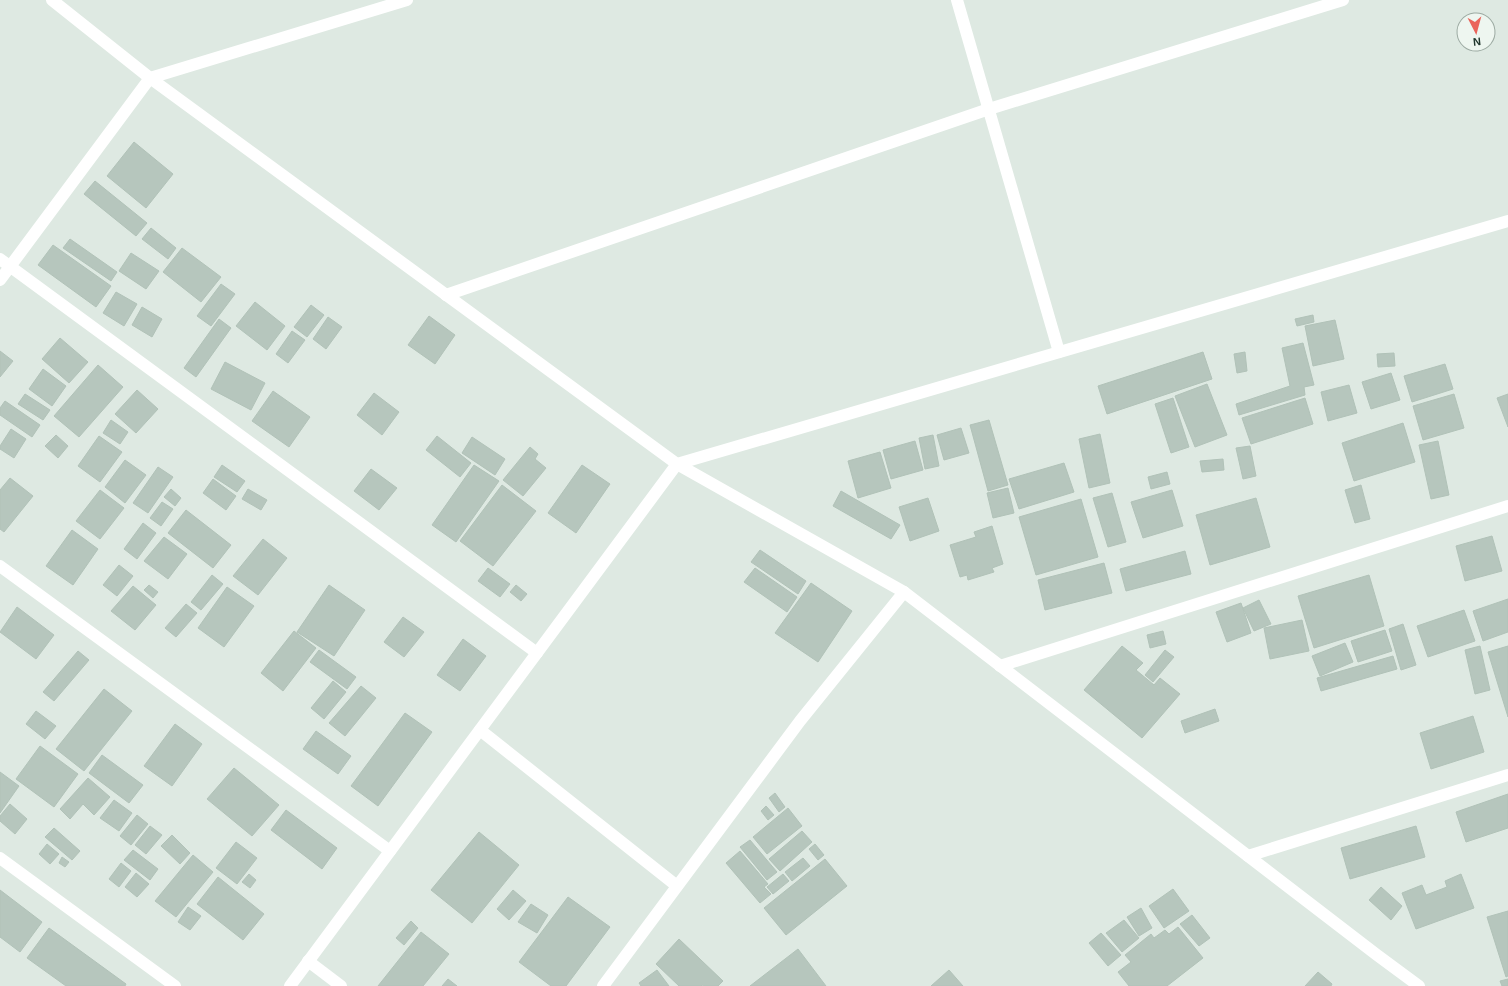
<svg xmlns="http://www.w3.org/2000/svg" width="1508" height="986" font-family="Helvetica,sans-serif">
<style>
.building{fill:#b6c6bd;stroke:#b1c2b8}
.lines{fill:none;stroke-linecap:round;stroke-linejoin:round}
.minor{stroke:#fff;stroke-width:12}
</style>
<rect width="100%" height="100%" fill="#dee9e2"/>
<g class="building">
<path d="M134 142 173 174 146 208 107 176Z"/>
<path d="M95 181 147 223 136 236 84 194Z"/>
<path d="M151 228 176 248 168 259 142 239Z"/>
<path d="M70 239 117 272 111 281 63 248Z"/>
<path d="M53 245 111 286 96 307 38 265Z"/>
<path d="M182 248 221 277 201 302 163 272Z"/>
<path d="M131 253 159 271 146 289 119 271Z"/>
<path d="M221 284 235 294 211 326 197 316Z"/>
<path d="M116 292 137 304 124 326 103 313Z"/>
<path d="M255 302 285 326 267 350 236 326Z"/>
<path d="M311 305 324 315 307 337 294 327Z"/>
<path d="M142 307 162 319 152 337 132 325Z"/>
<path d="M1313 315 1314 322 1297 326 1295 319Z"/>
<path d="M429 316 455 335 435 364 408 345Z"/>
<path d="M328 317 342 327 326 349 313 339Z"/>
<path d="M219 319 231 328 196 377 184 368Z"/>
<path d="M1335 320 1344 359 1313 366 1305 326Z"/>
<path d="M292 331 305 340 288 363 276 354Z"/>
<path d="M60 338 88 362 69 383 42 359Z"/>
<path d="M1303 343 1314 385 1304 387 1305 395 1239 415 1236 404 1290 386 1282 348Z"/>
<path d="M0 351 13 361 0 377Z"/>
<path d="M1203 352 1212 379 1107 414 1098 386Z"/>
<path d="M1245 352 1247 371 1237 373 1234 354Z"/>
<path d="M1394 353 1395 366 1378 367 1377 354Z"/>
<path d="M225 362 265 383 251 410 211 389Z"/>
<path d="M1445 364 1453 389 1412 402 1404 376Z"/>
<path d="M98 365 123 387 79 437 54 416Z"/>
<path d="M43 369 66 386 52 406 29 389Z"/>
<path d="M1391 373 1400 400 1371 409 1362 382Z"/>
<path d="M1207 384 1227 435 1195 447 1175 396Z"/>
<path d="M1349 385 1357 413 1328 421 1321 392Z"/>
<path d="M137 390 158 409 136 433 115 414Z"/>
<path d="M273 391 310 417 289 447 252 421Z"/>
<path d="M374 393 399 412 382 435 357 415Z"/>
<path d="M25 394 50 410 43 420 18 404Z"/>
<path d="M1454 394 1464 428 1423 440 1413 406Z"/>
<path d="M1508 394V427L1497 398Z"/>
<path d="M1173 398 1189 447 1171 453 1155 404Z"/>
<path d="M1305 398 1313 424 1251 444 1242 418Z"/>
<path d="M5 401 40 425 32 437 0 415V408Z"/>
<path d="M111 420 128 432 120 444 103 433Z"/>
<path d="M989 420 1008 485 988 491 970 425Z"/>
<path d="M1403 423 1415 462 1354 481 1342 443Z"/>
<path d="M961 428 969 453 944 460 937 435Z"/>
<path d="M11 429 26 439 14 458 0 449V446Z"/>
<path d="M1100 434 1110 483 1089 488 1079 439Z"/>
<path d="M56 435 68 446 58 458 45 446Z"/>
<path d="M933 435 939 466 925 469 919 438Z"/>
<path d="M99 436 122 452 100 482 78 466Z"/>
<path d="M437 436 471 463 460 477 426 450Z"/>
<path d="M472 437 505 459 495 475 462 453Z"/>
<path d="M915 441 923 470 891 479 883 450Z"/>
<path d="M1438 441 1449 495 1431 499 1419 445Z"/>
<path d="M1250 446 1256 476 1243 479 1236 448Z"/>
<path d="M530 447 538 454 535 459 546 468 523 496 503 480Z"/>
<path d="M880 452 891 488 858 498 848 461Z"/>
<path d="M1223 459 1224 470 1202 472 1200 461Z"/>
<path d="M125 460 146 475 125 503 105 487Z"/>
<path d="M1064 463 1074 492 1019 509 1009 479Z"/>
<path d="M222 465 245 481 237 492 214 477Z"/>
<path d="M474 465 499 481 456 542 432 525Z"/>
<path d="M582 465 610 484 576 533 548 513Z"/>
<path d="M158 467 173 477 148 513 133 503Z"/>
<path d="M371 469 397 488 379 510 354 491Z"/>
<path d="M1167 472 1170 484 1151 489 1148 477Z"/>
<path d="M10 478 33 496 4 532 0 529V490Z"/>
<path d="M213 479 236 496 226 510 203 493Z"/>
<path d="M502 485 536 511 493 566 460 541Z"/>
<path d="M1361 485 1370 519 1355 523 1345 490Z"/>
<path d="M1008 488 1014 513 993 518 987 493Z"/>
<path d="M171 489 181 498 175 506 164 497Z"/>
<path d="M248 489 267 500 261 510 242 499Z"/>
<path d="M100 490 124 508 100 539 76 521Z"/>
<path d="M1172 490 1183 526 1143 538 1131 502Z"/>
<path d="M841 491 900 525 891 539 833 506Z"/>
<path d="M1112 493 1126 542 1108 547 1093 498Z"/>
<path d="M928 498 939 531 910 541 899 507Z"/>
<path d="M1256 498 1270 547 1210 565 1196 515Z"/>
<path d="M1081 499 1098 557 1036 575 1019 517Z"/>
<path d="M162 502 173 509 161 526 150 518Z"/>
<path d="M186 510 231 545 213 568 168 533Z"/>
<path d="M143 523 156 533 137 559 124 549Z"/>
<path d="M992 526 1003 564 992 568 994 572 968 580 967 575 960 577 950 545 976 537 974 532Z"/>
<path d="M72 530 98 549 73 585 46 566Z"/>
<path d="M1492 536 1502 571 1465 581 1456 546Z"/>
<path d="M164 537 187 554 168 579 144 561Z"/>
<path d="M263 539 287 558 258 595 233 576Z"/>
<path d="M760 550 806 581 798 594 751 562Z"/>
<path d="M1185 551 1191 574 1126 591 1120 569Z"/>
<path d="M1104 563 1112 593 1045 610 1038 580Z"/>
<path d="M119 565 133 576 117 596 103 585Z"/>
<path d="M488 568 510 584 500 597 478 581Z"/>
<path d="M755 568 797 597 787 612 744 582Z"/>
<path d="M212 575 223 584 201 610 191 602Z"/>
<path d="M1369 575 1384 626 1314 648 1298 596Z"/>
<path d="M811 583 852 611 818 662 775 633Z"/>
<path d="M149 585 158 592 153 598 144 590Z"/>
<path d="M329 585 365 610 334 656 297 632Z"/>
<path d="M516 585 527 594 521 601 510 592Z"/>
<path d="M133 586 156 605 135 630 111 611Z"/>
<path d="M227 587 254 606 224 647 198 628Z"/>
<path d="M1508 599V632L1483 641 1473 611Z"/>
<path d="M1259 600 1271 624 1254 631 1243 608Z"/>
<path d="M1241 603 1251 633 1227 642 1216 612Z"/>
<path d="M186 604 197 613 176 637 165 628Z"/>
<path d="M17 607 54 635 36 659 0 632Z"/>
<path d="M1464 610 1475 641 1428 657 1417 626Z"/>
<path d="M403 617 424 632 404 657 384 642Z"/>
<path d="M1302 620 1309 651 1270 659 1264 628Z"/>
<path d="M1403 624 1416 665 1401 670 1389 629Z"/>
<path d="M1385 630 1392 651 1358 662 1351 641Z"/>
<path d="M294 631 316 648 283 691 261 673Z"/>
<path d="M1163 631 1166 644 1150 648 1147 635Z"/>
<path d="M463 639 486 656 460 691 437 675Z"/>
<path d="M1345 643 1353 662 1320 676 1312 656Z"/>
<path d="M1122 646 1143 663 1136 670 1154 685 1160 678 1180 694 1142 738 1084 690Z"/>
<path d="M1480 646 1490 690 1475 694 1465 650Z"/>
<path d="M1508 646V717L1488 652Z"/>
<path d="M319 650 356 677 347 689 310 662Z"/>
<path d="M1165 650 1174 657 1153 682 1145 675Z"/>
<path d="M78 651 89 660 54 701 43 692Z"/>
<path d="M1393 656 1397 669 1321 691 1317 678Z"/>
<path d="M333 681 346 692 324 719 311 708Z"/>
<path d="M361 686 376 698 345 736 329 723Z"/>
<path d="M104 689 132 711 84 771 56 749Z"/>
<path d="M1215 709 1219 721 1185 733 1181 721Z"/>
<path d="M36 711 56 726 45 739 26 724Z"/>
<path d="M405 713 432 732 378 806 351 786Z"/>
<path d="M1473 716 1484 752 1431 769 1420 733Z"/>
<path d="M175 724 202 744 172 786 144 766Z"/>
<path d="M316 731 351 756 338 774 303 749Z"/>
<path d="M40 746 78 774 54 807 16 779Z"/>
<path d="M102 755 143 785 129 803 89 773Z"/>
<path d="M234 768 279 805 252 836 207 799Z"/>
<path d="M0 772 19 786 0 813Z"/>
<path d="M88 778 110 797 94 815 83 804 70 819 60 809Z"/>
<path d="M775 793 785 807 779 812 769 798Z"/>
<path d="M1508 794V828L1466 842 1456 812Z"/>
<path d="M114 800 132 813 119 831 100 818Z"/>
<path d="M10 804 27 819 15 834 0 821V816Z"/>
<path d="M766 806 774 815 768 820 761 811Z"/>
<path d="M788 808 802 826 767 854 753 837Z"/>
<path d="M286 810 337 848 322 869 271 830Z"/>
<path d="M137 815 148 824 131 845 120 836Z"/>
<path d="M150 826 162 835 146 854 135 845Z"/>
<path d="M1416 826 1425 857 1350 879 1341 848Z"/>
<path d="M54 828 80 851 72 860 45 837Z"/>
<path d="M802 831 812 842 780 871 769 859Z"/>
<path d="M479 832 519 865 472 923 431 890Z"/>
<path d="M172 835 190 853 180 864 161 846Z"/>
<path d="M750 840 777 872 767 880 740 847Z"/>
<path d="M236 842 257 858 237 884 216 868Z"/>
<path d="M47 844 59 854 50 864 39 854Z"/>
<path d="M815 844 824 855 818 860 809 849Z"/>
<path d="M133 850 158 869 150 880 124 860Z"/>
<path d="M740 851 768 884 764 887 771 894 760 903 726 863Z"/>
<path d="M193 855 213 872 176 917 155 901Z"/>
<path d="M62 857 69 862 65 867 59 863Z"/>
<path d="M803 858 810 866 792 881 785 872Z"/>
<path d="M825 859 847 886 786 935 764 908Z"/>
<path d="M121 863 131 871 119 887 109 879Z"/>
<path d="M136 873 149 884 137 897 125 887Z"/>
<path d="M249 874 256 880 250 888 242 882Z"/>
<path d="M783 874 789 881 773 894 767 887Z"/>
<path d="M1461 874 1474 908 1416 929 1402 893 1422 885 1426 895 1447 887 1445 881Z"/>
<path d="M218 877 264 914 243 940 197 904Z"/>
<path d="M1381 887 1402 906 1391 920 1369 900Z"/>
<path d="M1173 889 1189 911 1164 928 1149 906Z"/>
<path d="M0 890 42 922 20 952 0 937Z"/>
<path d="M513 890 526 901 509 920 497 909Z"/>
<path d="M568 897 610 927 566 986H551L519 962Z"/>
<path d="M531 904 548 915 537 933 518 922Z"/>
<path d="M188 907 201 916 190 930 178 922Z"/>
<path d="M1141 908 1152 928 1139 936 1127 917Z"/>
<path d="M1508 911V976L1506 977 1487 917Z"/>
<path d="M1192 915 1210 938 1199 946 1180 924Z"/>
<path d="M1124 920 1139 938 1122 952 1106 933Z"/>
<path d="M411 921 418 928 404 945 396 938Z"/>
<path d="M1178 927 1203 958 1167 986H1129L1118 972 1131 962 1125 955 1151 934 1154 938 1165 930 1169 934Z"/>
<path d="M49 928 126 984 125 986H66L27 958Z"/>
<path d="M421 932 449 954 423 986H378Z"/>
<path d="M1101 933 1121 955 1108 966 1089 943Z"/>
<path d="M679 939 723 981 718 986H704L702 985 701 986H679L656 964Z"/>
<path d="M798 949 826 986H750Z"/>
<path d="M657 970 669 986H641L639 983Z"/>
<path d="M949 970 963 986H931Z"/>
<path d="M1318 972 1332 984 1331 986H1305Z"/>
<path d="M448 979 457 986H442Z"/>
<path d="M1508 979V986H1502L1500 981Z"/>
</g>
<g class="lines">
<g class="minor">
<path d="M52 0 150 78 677 464 904 592 1377 955 1419 986"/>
<path d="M957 0 1059 352"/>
<path d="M0 259 537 653"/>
<path d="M0 280 150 78 407 0"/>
<path d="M446 295 989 109 1343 0"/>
<path d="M0 566 390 851"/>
<path d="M1000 666 1508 506"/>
<path d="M480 730 677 886"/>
<path d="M1248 856 1508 775"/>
<path d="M0 858 175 986"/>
<path d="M308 961 341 986"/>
<path d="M290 986 677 464 1508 221"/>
<path d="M603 986 800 721 904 592"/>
</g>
</g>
<g transform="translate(1476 32) rotate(174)"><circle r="19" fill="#eef6f0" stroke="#9caaa2"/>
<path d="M0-3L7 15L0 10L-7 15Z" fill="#ea645b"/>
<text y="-6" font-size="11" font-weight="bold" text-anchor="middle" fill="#20372d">N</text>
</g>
</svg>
